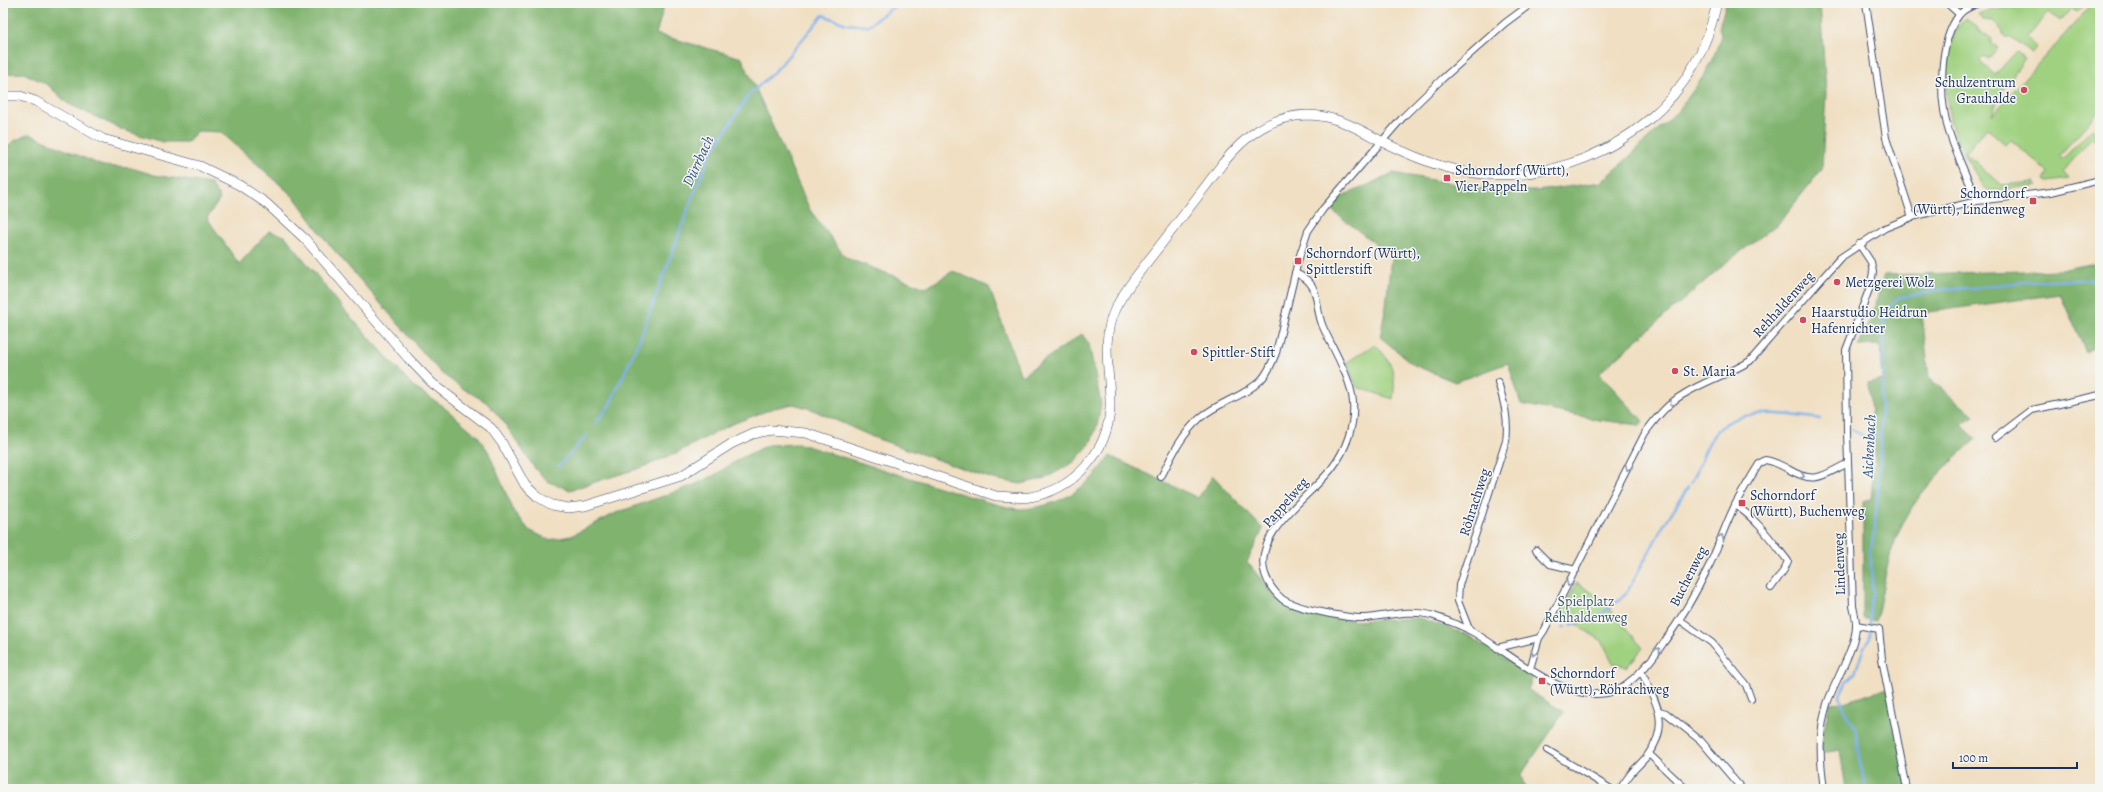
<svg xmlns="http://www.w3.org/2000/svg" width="2103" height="792" font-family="Alegreya,serif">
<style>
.green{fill:#a0d180;stroke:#5e806f}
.forest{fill:#80b36e;stroke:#4e7166}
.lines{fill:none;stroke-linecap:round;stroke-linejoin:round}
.stream{stroke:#7db0ea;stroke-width:2.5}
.minor-casing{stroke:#3b496d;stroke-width:8}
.secondary-casing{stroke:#3b496d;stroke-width:10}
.minor{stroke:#fff;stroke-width:6}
.secondary{stroke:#fff;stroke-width:9}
.oneway{stroke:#8d97ae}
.poi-dot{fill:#d1495b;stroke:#f6f6f2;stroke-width:1.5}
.labels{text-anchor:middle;stroke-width:3;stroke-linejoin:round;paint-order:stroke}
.poi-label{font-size:14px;fill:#1b2f5e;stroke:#f6f6f2;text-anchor:start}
.street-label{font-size:14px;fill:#1b2f5e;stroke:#f6f6f2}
.park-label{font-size:14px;fill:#3c5866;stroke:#f6f6f2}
.water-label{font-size:15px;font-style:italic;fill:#385688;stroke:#f6f6f2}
</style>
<rect width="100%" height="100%" fill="#f6f6f2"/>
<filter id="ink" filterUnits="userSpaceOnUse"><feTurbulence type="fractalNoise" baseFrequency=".025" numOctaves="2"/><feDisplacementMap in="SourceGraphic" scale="8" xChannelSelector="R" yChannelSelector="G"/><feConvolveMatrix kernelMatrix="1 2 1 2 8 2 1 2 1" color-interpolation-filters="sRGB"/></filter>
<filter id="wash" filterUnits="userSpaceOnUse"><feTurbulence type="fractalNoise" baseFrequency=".012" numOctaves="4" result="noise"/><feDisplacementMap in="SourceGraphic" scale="16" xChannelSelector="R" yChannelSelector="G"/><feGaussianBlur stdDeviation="0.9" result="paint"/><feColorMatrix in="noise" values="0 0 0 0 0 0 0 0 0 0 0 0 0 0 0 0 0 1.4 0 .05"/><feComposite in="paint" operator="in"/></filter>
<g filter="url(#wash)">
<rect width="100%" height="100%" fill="#f0dfc2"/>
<g class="green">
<path d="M2053 3H2087L2078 12 2072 8 2060 21 2049 12 2027 38 2037 47 2031 53 2010 36 2008 38 2003 34V32L1993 21 1983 20 1978 14C2002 3 2029 10 2053 3Z"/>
<path d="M2093 3H2100V109L2059 156 2063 159 2092 128 2100 135V143L2091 138 2063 172 2069 179 2047 182 2044 180 2048 172 2010 139 2005 144 1987 128 1965 153 2002 185 2035 182 2038 185 1989 191 1983 187C1974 170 1964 155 1956 138 1943 111 1941 38 1966 18L1978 27 1977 29 1984 35 1985 34 1992 39 1990 42 1998 48 1989 59 1984 56 1979 61 1995 75 2017 51 2025 58 1999 95 1992 115Z"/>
<path d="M1375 344C1392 363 1397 372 1393 399L1357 387 1346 363Z"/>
<path d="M1577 583 1599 597 1643 648 1627 667 1613 663 1602 641 1560 614Z"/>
</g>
<g class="forest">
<path d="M3 3H665L656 34 742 58 810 210 846 258 926 288 953 271 989 287 1021 376 1082 334 1089 344 1101 404 1097 426 1090 444 1074 462 1046 478 1021 484 993 479 875 438 811 409 793 404 774 408 730 425 678 452 646 466 570 490 549 482 536 470 503 421 486 402 462 388 441 373 327 242 295 198 221 132 198 131 187 142H163L123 130 67 103 48 85 24 73 3 74Z"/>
<path d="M1726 3H1820L1826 93 1822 169 1778 224 1728 261 1599 373 1643 421 1640 425 1599 420 1521 404 1508 363 1455 382 1414 365 1380 337 1386 306 1391 256 1329 208 1342 197 1393 173 1494 191H1537L1602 182 1679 110 1705 74 1716 51 1721 35 1719 28Z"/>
<path d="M29 134 103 166 131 168 154 175 211 184 220 199 207 218 239 264 269 231 285 236 346 312 415 388 440 404 478 436 488 451 514 512 529 530 549 540 571 536 616 513 694 485 715 475 737 460 768 445 800 444 991 503C1000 505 1012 509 1021 509 1059 507 1089 488 1110 456L1198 498 1213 476 1263 529 1247 562 1277 598 1292 608 1311 615 1357 621 1420 618 1468 635 1533 676 1528 690 1564 712 1521 775 1525 789H3V291L6 288 3 278V150L14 141Z"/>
<path d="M2100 262V343L2086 352 2060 294 1922 313 1929 378 1974 416 1961 424 1976 439C1947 465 1918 491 1901 527 1887 555 1883 590 1876 621L1863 618V501L1871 499 1875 454 1868 383 1882 380 1880 345 1858 346 1870 321 1884 275 2061 270Z"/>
<path d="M1888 688 1908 789H1846L1840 750 1821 753 1822 737 1830 703 1844 702Z"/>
</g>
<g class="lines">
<g class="stream">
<path d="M595 424 609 406 638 344 690 204 710 155 748 96 778 68 823 15 846 24 867 26 895 6 907 3"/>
<path d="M1852 430 1868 438 1880 437"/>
<path d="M559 466 587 435"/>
<path d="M1691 483C1699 470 1702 454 1710 441 1730 403 1786 414 1820 419"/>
<path d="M1571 625 1591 617H1598L1626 594 1662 528 1688 487"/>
<path d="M1562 627H1566"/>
<path d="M1866 789 1859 758 1855 726 1844 711 1840 695 1847 680 1855 673 1864 647 1870 638V603L1873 595 1870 549 1874 534 1881 455V393L1883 383 1884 313 1898 298 1946 289 1973 288 2023 282 2100 279"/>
</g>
</g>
</g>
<g filter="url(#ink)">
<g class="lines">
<defs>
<g id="minor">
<path d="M1866 3 1886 138 1912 217"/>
<path d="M1947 3 1959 14"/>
<path d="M1977 201C1967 176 1954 151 1947 125 1939 94 1939 41 1959 15 1963 9 1972 6 1979 3"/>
<path d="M1295 273C1323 284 1313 304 1323 327 1333 349 1351 378 1353 402 1355 425 1346 450 1332 468 1310 497 1252 533 1265 574 1268 583 1275 593 1282 599 1294 608 1350 619 1366 618 1387 616 1410 609 1431 615 1443 619 1458 624 1469 630 1508 650 1566 708 1614 691 1634 683 1652 660 1664 642 1682 618 1697 591 1710 564 1719 544 1726 523 1736 503 1743 490 1751 477 1759 464L1765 460C1774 461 1780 465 1788 469 1815 485 1822 476 1848 463"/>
<path d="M1995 438 2032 410 2100 395"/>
<path d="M1161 477C1172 455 1182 434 1200 418 1218 402 1244 397 1261 380 1268 373 1272 363 1276 353L1298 261 1308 231 1323 209 1404 116 1442 79 1505 23 1532 3"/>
<path d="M1735 505C1756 518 1772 541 1788 561L1784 570 1771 588"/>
<path d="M1536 550 1550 564 1576 570"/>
<path d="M1680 620 1712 643 1746 685 1751 699"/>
<path d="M1856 625 1879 629 1882 659 1907 789"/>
<path d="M1469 629 1458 601 1459 585 1506 441C1509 419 1504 402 1498 382"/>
<path d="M1497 648 1539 638 1544 631 1645 433C1656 418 1668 403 1684 394 1705 381 1729 374 1750 361L1840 258 1885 228 1912 217 1977 201 2051 192 2100 180"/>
<path d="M1530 669 1539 638"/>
<path d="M1659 711 1666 713 1701 741 1742 789"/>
<path d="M1547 750 1611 789"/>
<path d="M1649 754 1686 789"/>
<path d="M1620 789C1624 783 1628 777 1633 771 1638 765 1645 760 1649 753 1671 724 1655 700 1641 671"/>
<path d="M1824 789C1820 760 1818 733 1827 704 1834 682 1857 646 1856 624 1856 618 1854 612 1853 606L1847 433 1846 350 1870 287 1873 272 1871 262 1859 244"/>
</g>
<path id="secondary" d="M3 96H20L35 101 103 139 200 166 239 185 266 203 305 239 408 358 432 383 491 428 502 443 525 485 538 497 552 505 568 508 585 506 681 476 731 444 753 434 771 430 806 433 996 496C1007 496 1019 499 1030 497 1073 490 1108 453 1110 408 1111 374 1100 341 1115 309 1125 289 1141 270 1155 252 1178 222 1201 193 1223 163 1245 136 1270 116 1307 115 1335 115 1359 129 1383 142 1403 152 1423 161 1445 167 1537 194 1647 149 1694 65 1705 46 1712 25 1717 3"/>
</defs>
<use href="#minor" class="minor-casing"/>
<use href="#secondary" class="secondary-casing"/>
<use href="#minor" class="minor"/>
<use href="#secondary" class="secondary"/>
</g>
<defs><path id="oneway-chevron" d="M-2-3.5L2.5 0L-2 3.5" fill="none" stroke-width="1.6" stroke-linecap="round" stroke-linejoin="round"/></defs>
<g class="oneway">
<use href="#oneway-chevron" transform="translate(1672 403) rotate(141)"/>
<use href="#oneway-chevron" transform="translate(1628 468) rotate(117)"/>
<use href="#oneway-chevron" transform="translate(1802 476) rotate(20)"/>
<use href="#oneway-chevron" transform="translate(1721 537) rotate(-67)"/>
<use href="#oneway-chevron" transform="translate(1569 584) rotate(117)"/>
<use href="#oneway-chevron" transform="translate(1658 650) rotate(-51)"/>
<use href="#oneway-chevron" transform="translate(1534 653) rotate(106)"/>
</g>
</g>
<g class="poi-dot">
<circle cx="2024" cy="90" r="4"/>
<rect x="1443" y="174" width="8" height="8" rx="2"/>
<rect x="2029" y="197" width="8" height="8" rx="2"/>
<rect x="1294" y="257" width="8" height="8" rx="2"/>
<circle cx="1837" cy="282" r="4"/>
<circle cx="1803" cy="320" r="4"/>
<circle cx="1194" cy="352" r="4"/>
<circle cx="1675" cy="371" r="4"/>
<rect x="1738" y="499" width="8" height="8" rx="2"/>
<rect x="1538" y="677" width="8" height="8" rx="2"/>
</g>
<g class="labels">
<g class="poi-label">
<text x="2016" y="87" text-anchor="end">Schulzentrum<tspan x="2016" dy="16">Grauhalde</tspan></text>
<text x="1455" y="175">Schorndorf (Württ),<tspan x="1455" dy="16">Vier Pappeln</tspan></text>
<text x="2025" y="198" text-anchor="end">Schorndorf<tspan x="2025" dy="16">(Württ), Lindenweg</tspan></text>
<text x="1306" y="258">Schorndorf (Württ),<tspan x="1306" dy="16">Spittlerstift</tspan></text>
<text x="1845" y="287">Metzgerei Wolz</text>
<text x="1811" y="317">Haarstudio Heidrun<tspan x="1811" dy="16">Hafenrichter</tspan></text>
<text x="1202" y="357">Spittler-Stift</text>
<text x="1683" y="376">St. Maria</text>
<text x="1750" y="500">Schorndorf<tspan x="1750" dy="16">(Württ), Buchenweg</tspan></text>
<text x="1550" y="678">Schorndorf<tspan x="1550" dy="16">(Württ), Röhrachweg</tspan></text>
</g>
<g class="street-label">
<text transform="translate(1783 304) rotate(-48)" y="5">Rehhaldenweg</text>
<text transform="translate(1285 502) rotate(-49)" y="5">Pappelweg</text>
<text transform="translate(1474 502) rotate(-72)" y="5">Röhrachweg</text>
<text transform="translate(1839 564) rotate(-92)" y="5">Lindenweg</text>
<text transform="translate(1688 576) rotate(-63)" y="5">Buchenweg</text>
</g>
<g class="park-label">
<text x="1586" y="606">Spielplatz<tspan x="1586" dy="16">Rehhaldenweg</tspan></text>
</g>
<g class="water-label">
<text transform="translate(698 161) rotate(-65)" y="5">Dürrbach</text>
<text transform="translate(1869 446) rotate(-87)" y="5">Aichenbach</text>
</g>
</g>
<rect width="2103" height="792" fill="none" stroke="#f6f6f2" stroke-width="16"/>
<path d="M1953 762v6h124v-6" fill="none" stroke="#1b2f5e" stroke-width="2"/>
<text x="1959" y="762" font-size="12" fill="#1b2f5e" stroke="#f6f6f2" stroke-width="3" paint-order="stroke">100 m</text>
</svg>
